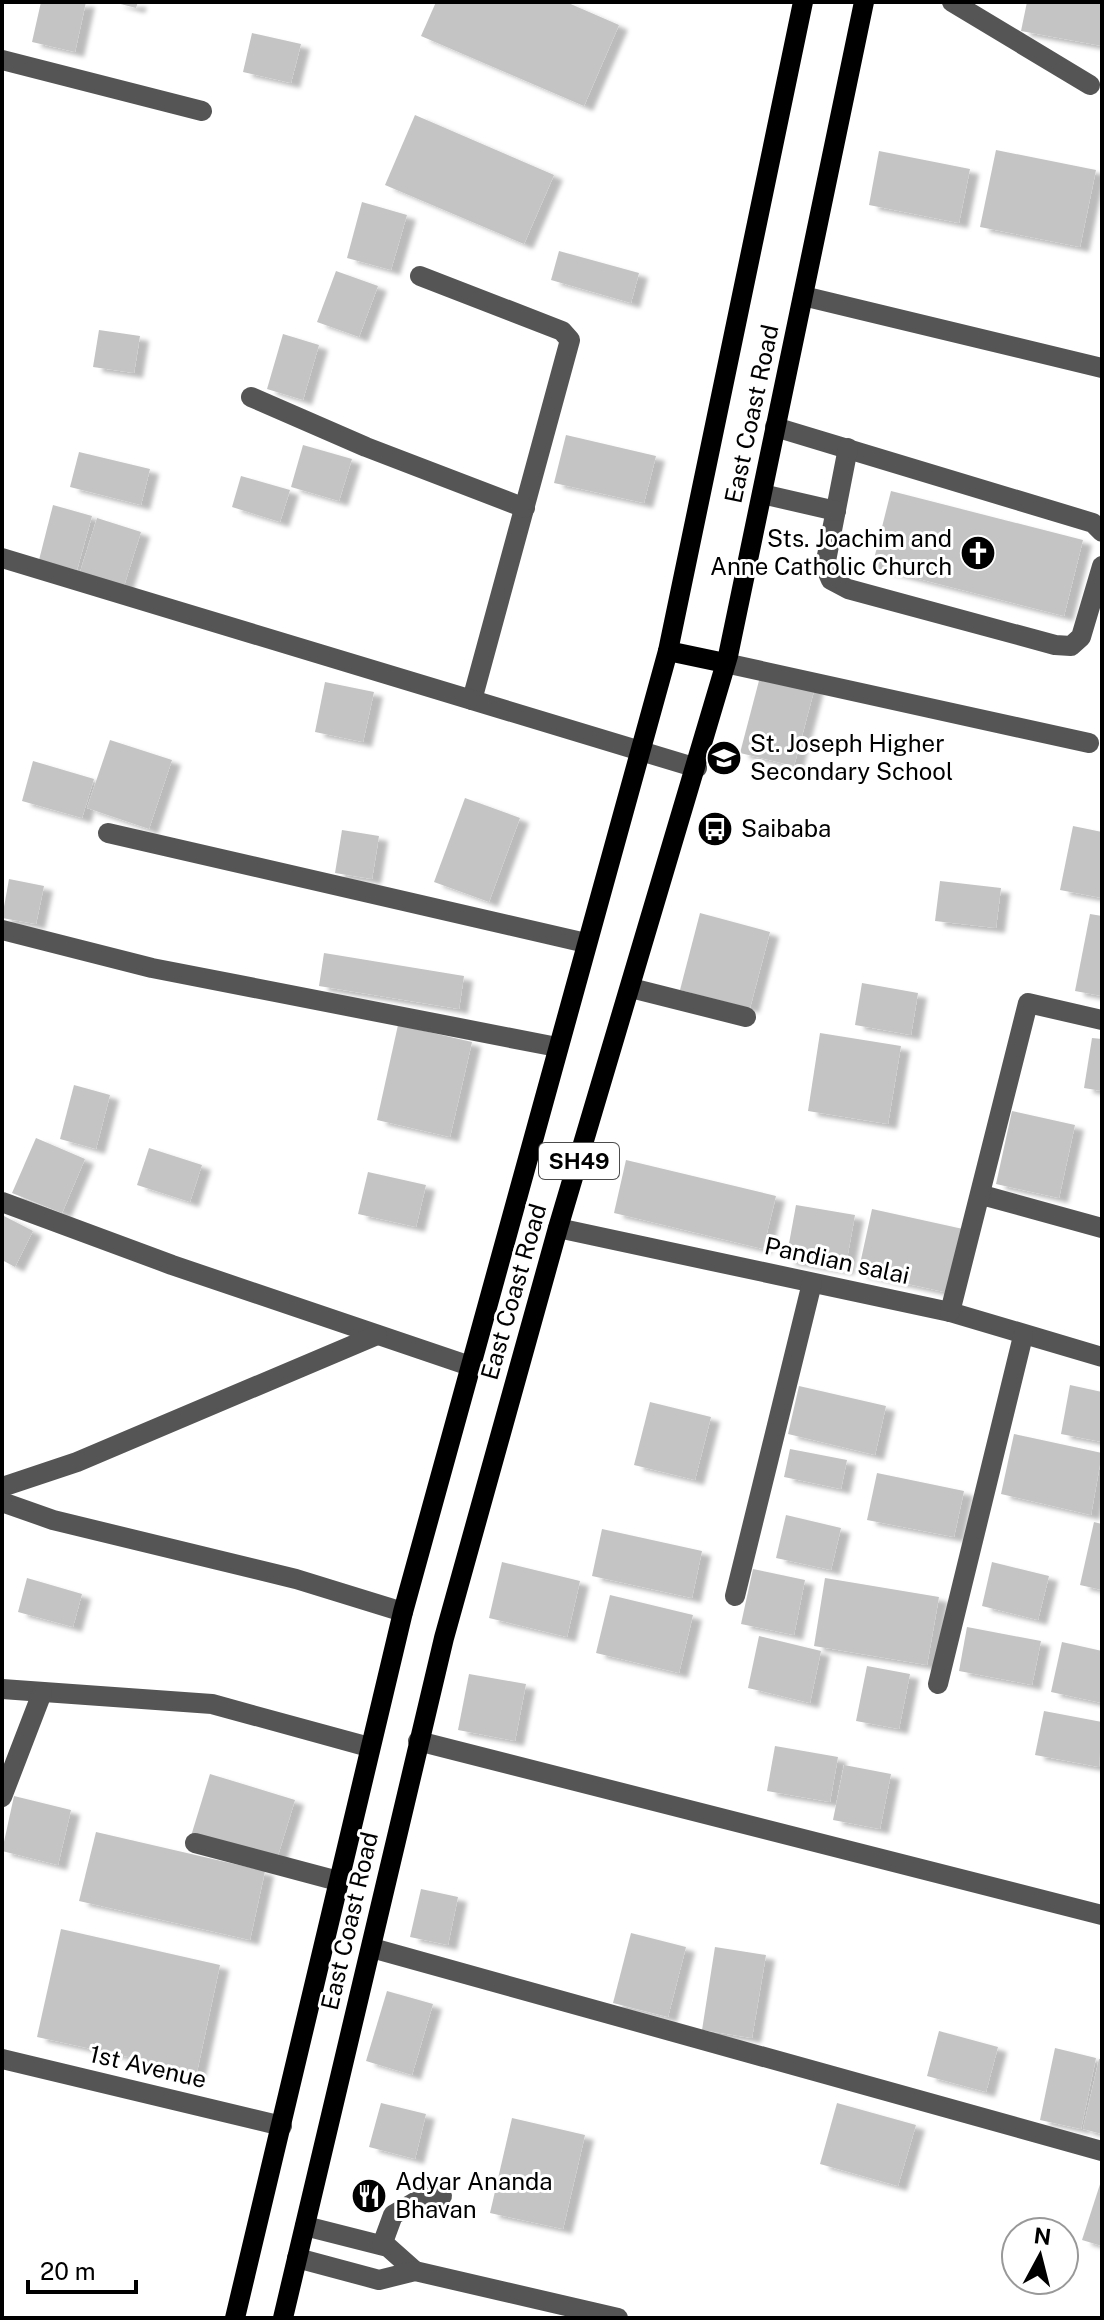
<svg xmlns="http://www.w3.org/2000/svg" width="1104" height="2320" font-family="'Public Sans',sans-serif">
<style>
.building{fill:#c4c4c4;filter:url(#shadow)}
.lines{fill:none;stroke-linecap:round;stroke-linejoin:round}
.minor{stroke:#555;stroke-width:20}
.major{stroke:#000;stroke-width:20}
.labels{text-anchor:middle;stroke-width:6;stroke-linejoin:round;paint-order:stroke}
.shield{fill:#fff;stroke:#4c4c4c;stroke-width:2}
.shield-label{font-size:22px;font-weight:bold;fill:#000}
.street-label{font-size:24px;fill:#000;stroke:#fff}
.poi-label{font-size:24px;fill:#000;stroke:#fff;text-anchor:start}
</style>
<defs>
<filter id="shadow"><feDropShadow dx="9" dy="5" stdDeviation="2" flood-color="#0004"/></filter>
</defs>
<rect width="100%" height="100%" fill="#fff"/>
<g class="building">
<path d="M41 2H86L75 52 32 42Z"/>
<path d="M113 2H138L136 8Z"/>
<path d="M436 2H566L619 25 584 106 421 36Z"/>
<path d="M1027 2H1102V46L1021 31Z"/>
<path d="M252 33 301 44 291 83 243 72Z"/>
<path d="M415 115 554 175 524 244 385 185Z"/>
<path d="M996 150 1096 170 1080 247 980 227Z"/>
<path d="M879 151 970 169 959 223 869 205Z"/>
<path d="M362 202 407 215 391 270 347 258Z"/>
<path d="M559 251 639 273 631 303 551 280Z"/>
<path d="M336 271 378 286 359 337 317 322Z"/>
<path d="M99 330 140 336 134 373 93 367Z"/>
<path d="M283 334 319 345 303 400 267 389Z"/>
<path d="M566 435 656 456 644 503 554 483Z"/>
<path d="M303 445 352 459 339 501 291 487Z"/>
<path d="M79 452 150 469 141 505 70 487Z"/>
<path d="M241 476 290 490 280 522 232 507Z"/>
<path d="M891 491 1083 540 1064 616 872 567Z"/>
<path d="M53 505 92 516 77 570 39 560Z"/>
<path d="M97 518 141 532 124 586 80 572Z"/>
<path d="M761 673 815 687 794 766 740 753Z"/>
<path d="M325 682 374 692 363 742 315 732Z"/>
<path d="M110 740 172 760 149 829 87 808Z"/>
<path d="M33 761 94 779 82 818 22 801Z"/>
<path d="M465 798 520 818 489 902 434 882Z"/>
<path d="M1073 826 1102 832V898L1060 890Z"/>
<path d="M342 830 379 836 372 879 335 873Z"/>
<path d="M9 879 44 886 36 924 2 918Z"/>
<path d="M940 881 1001 888 996 928 935 921Z"/>
<path d="M700 913 770 932 750 1008 680 990Z"/>
<path d="M1090 914 1102 916V996L1075 991Z"/>
<path d="M324 953 464 976 459 1009 319 986Z"/>
<path d="M862 983 918 993 911 1035 855 1025Z"/>
<path d="M398 1025 472 1042 450 1137 377 1120Z"/>
<path d="M820 1033 901 1046 888 1124 808 1111Z"/>
<path d="M1092 1038 1102 1039V1091L1084 1088Z"/>
<path d="M74 1085 110 1095 96 1149 60 1139Z"/>
<path d="M1012 1111 1075 1125 1059 1198 996 1184Z"/>
<path d="M36 1138 85 1159 62 1213 12 1193Z"/>
<path d="M149 1148 202 1165 190 1202 137 1185Z"/>
<path d="M626 1160 776 1196 763 1249 614 1213Z"/>
<path d="M368 1172 426 1185 416 1227 358 1214Z"/>
<path d="M796 1205 855 1215 845 1270 786 1260Z"/>
<path d="M872 1209 963 1229 949 1293 858 1273Z"/>
<path d="M2 1215 33 1231 15 1267 2 1260Z"/>
<path d="M1070 1385 1102 1392V1442L1061 1434Z"/>
<path d="M799 1386 886 1406 875 1455 788 1434Z"/>
<path d="M650 1402 711 1417 695 1480 634 1465Z"/>
<path d="M1014 1434 1102 1453 1091 1515 1001 1494Z"/>
<path d="M790 1449 847 1460 841 1489 784 1477Z"/>
<path d="M877 1473 964 1491 954 1537 867 1520Z"/>
<path d="M786 1515 841 1528 831 1570 776 1558Z"/>
<path d="M1094 1522 1102 1524V1590L1080 1585Z"/>
<path d="M602 1529 702 1551 692 1598 592 1576Z"/>
<path d="M502 1562 580 1581 567 1637 489 1618Z"/>
<path d="M992 1562 1049 1576 1038 1620 982 1606Z"/>
<path d="M753 1569 805 1580 794 1635 741 1624Z"/>
<path d="M27 1578 82 1594 73 1627 18 1612Z"/>
<path d="M825 1578 939 1597 927 1665 814 1646Z"/>
<path d="M610 1595 693 1615 679 1673 596 1653Z"/>
<path d="M967 1627 1041 1641 1032 1685 959 1671Z"/>
<path d="M759 1636 821 1651 810 1703 748 1688Z"/>
<path d="M1062 1642 1102 1651V1703L1051 1692Z"/>
<path d="M867 1666 910 1674 899 1729 856 1721Z"/>
<path d="M469 1674 526 1684 515 1741 458 1730Z"/>
<path d="M1044 1711 1102 1722 1099 1767 1035 1755Z"/>
<path d="M775 1746 838 1757 830 1802 767 1791Z"/>
<path d="M844 1765 891 1774 880 1829 833 1820Z"/>
<path d="M210 1774 295 1800 276 1862 191 1836Z"/>
<path d="M14 1796 71 1810 58 1865 2 1851Z"/>
<path d="M96 1832 265 1871 250 1940 79 1901Z"/>
<path d="M421 1889 458 1897 448 1945 410 1937Z"/>
<path d="M61 1929 220 1965 197 2072 37 2037Z"/>
<path d="M631 1933 686 1947 668 2017 613 2003Z"/>
<path d="M715 1947 766 1955 752 2038 702 2030Z"/>
<path d="M387 1991 433 2004 412 2075 366 2061Z"/>
<path d="M939 2031 998 2047 986 2092 927 2076Z"/>
<path d="M1055 2048 1096 2058 1081 2129 1040 2120Z"/>
<path d="M1099 2059H1102V2134L1083 2129Z"/>
<path d="M381 2103 426 2114 415 2159 369 2147Z"/>
<path d="M837 2103 916 2125 898 2186 820 2164Z"/>
<path d="M512 2118 585 2135 563 2229 490 2213Z"/>
<path d="M1102 2178V2246L1082 2240Z"/>
</g>
<g class="lines">
<g class="minor">
<path d="M952 2 1090 85"/>
<path d="M2 60 202 111"/>
<path d="M420 276 562 331 570 340 472 700"/>
<path d="M803 296 1102 368"/>
<path d="M251 397 366 447 525 508"/>
<path d="M775 427 1093 523 1102 532"/>
<path d="M848 448 825 566 831 580 848 589 1055 645 1071 646 1081 637 1102 566"/>
<path d="M762 494 836 511"/>
<path d="M2 558 697 768"/>
<path d="M725 663 1089 743"/>
<path d="M108 833 586 943"/>
<path d="M2 930 152 968 557 1047"/>
<path d="M631 988 746 1017"/>
<path d="M982 1195 1102 1228"/>
<path d="M2 1202 172 1265 470 1366"/>
<path d="M558 1228 950 1312 1102 1357"/>
<path d="M950 1312 1028 1003 1102 1020"/>
<path d="M2 1487 77 1462 377 1335"/>
<path d="M2 1502 53 1520 296 1579 403 1612"/>
<path d="M735 1596 812 1283"/>
<path d="M938 1684 1023 1336"/>
<path d="M2 1689 212 1704 369 1747"/>
<path d="M418 1741 1102 1915"/>
<path d="M2 1797 42 1693"/>
<path d="M195 1843 338 1881"/>
<path d="M372 1948 1102 2151"/>
<path d="M2 2059 282 2126"/>
<path d="M305 2226 388 2247 415 2271"/>
<path d="M382 2245 393 2215 422 2198 442 2196"/>
<path d="M297 2258 379 2280 415 2271 618 2318"/>
</g>
<g class="major">
<path d="M668 651 725 663"/>
<path d="M235 2318 403 1612 668 651 803 2"/>
<path d="M283 2318 444 1638 558 1228 728 656 864 2"/>
</g>
</g>
<defs>
<symbol id="church-disc" viewBox="-11 -11 22 22"><circle r="9.5" fill="#000" stroke="#fff"/><path d="M-1.2-6h2.4v3.5h3.3v2.4h-3.3V6h-2.4V-.1h-3.3v-2.4h3.3Z" fill="#fff"/></symbol>
<symbol id="school-disc" viewBox="-11 -11 22 22"><circle r="9.5" fill="#000" stroke="#fff"/><path d="M0-5L7-2L0 1L-7-2ZM-4 1L0 2.5L4 1V4Q0 6-4 4Z" fill="#fff"/></symbol>
<symbol id="bus-disc" viewBox="-11 -11 22 22"><circle r="9.5" fill="#000" stroke="#fff"/><path d="M-5-6H5V4H4V6H2V4H-2V6H-4V4H-5ZM-3.5-4V0h7V-4ZM-3.5 1.2v1.5H-2V1.2ZM2 1.2v1.5H3.5V1.2Z" fill="#fff"/></symbol>
<symbol id="restaurant-disc" viewBox="-11 -11 22 22"><circle r="9.5" fill="#000" stroke="#fff"/><path d="M-5-6h1v4h1v-4h1v4h1v-4h1v5L-1.5 .5V6h-2V.5L-5-1ZM5-6V6H3V1.5H1.5Q1.5-4 5-6Z" fill="#fff"/></symbol>
</defs>
<g fill-rule="evenodd">
<use href="#church-disc" x="958" y="533" width="40" height="40"/>
<use href="#school-disc" x="704" y="738" width="40" height="40"/>
<use href="#bus-disc" x="695" y="809" width="40" height="40"/>
<use href="#restaurant-disc" x="349" y="2176" width="40" height="40"/>
</g>
<g class="labels">
<rect class="shield" x="539" y="1143" width="80" height="36" rx="6"/>
<g class="shield-label">
<text x="579" y="1169">SH49</text>
</g>
<g class="street-label">
<text transform="translate(752 414) rotate(-78)" y="8">East Coast Road</text>
<text transform="translate(837 1261) rotate(12)" y="8">Pandian salai</text>
<text transform="translate(514 1292) rotate(-74)" y="8">East Coast Road</text>
<text transform="translate(350 1921) rotate(-77)" y="8">East Coast Road</text>
<text transform="translate(148 2067) rotate(13)" y="8">1st Avenue</text>
</g>
<g class="poi-label">
<text x="952" y="547" text-anchor="end">Sts. Joachim and<tspan x="952" dy="28">Anne Catholic Church</tspan></text>
<text x="750" y="752">St. Joseph Higher<tspan x="750" dy="28">Secondary School</tspan></text>
<text x="741" y="837">Saibaba</text>
<text x="395" y="2190">Adyar Ananda<tspan x="395" dy="28">Bhavan</tspan></text>
</g>
</g>
<rect width="1104" height="2320" fill="none" stroke="#000000" stroke-width="8"/>
<g transform="translate(1040 2256) rotate(7)"><circle r="38" fill="#ffffff" stroke="#999999" stroke-width="2"/>
<path d="M0-6L14 30L0 20L-14 30Z" fill="#000000"/>
<text y="-12" font-size="22" font-weight="bold" text-anchor="middle" fill="#000000">N</text>
</g>
<path d="M28 2280v12h108v-12" fill="none" stroke="#000000" stroke-width="4"/>
<text x="40" y="2280" font-size="24" fill="#000000" stroke="#ffffff" stroke-width="6" paint-order="stroke">20 m</text>
</svg>
